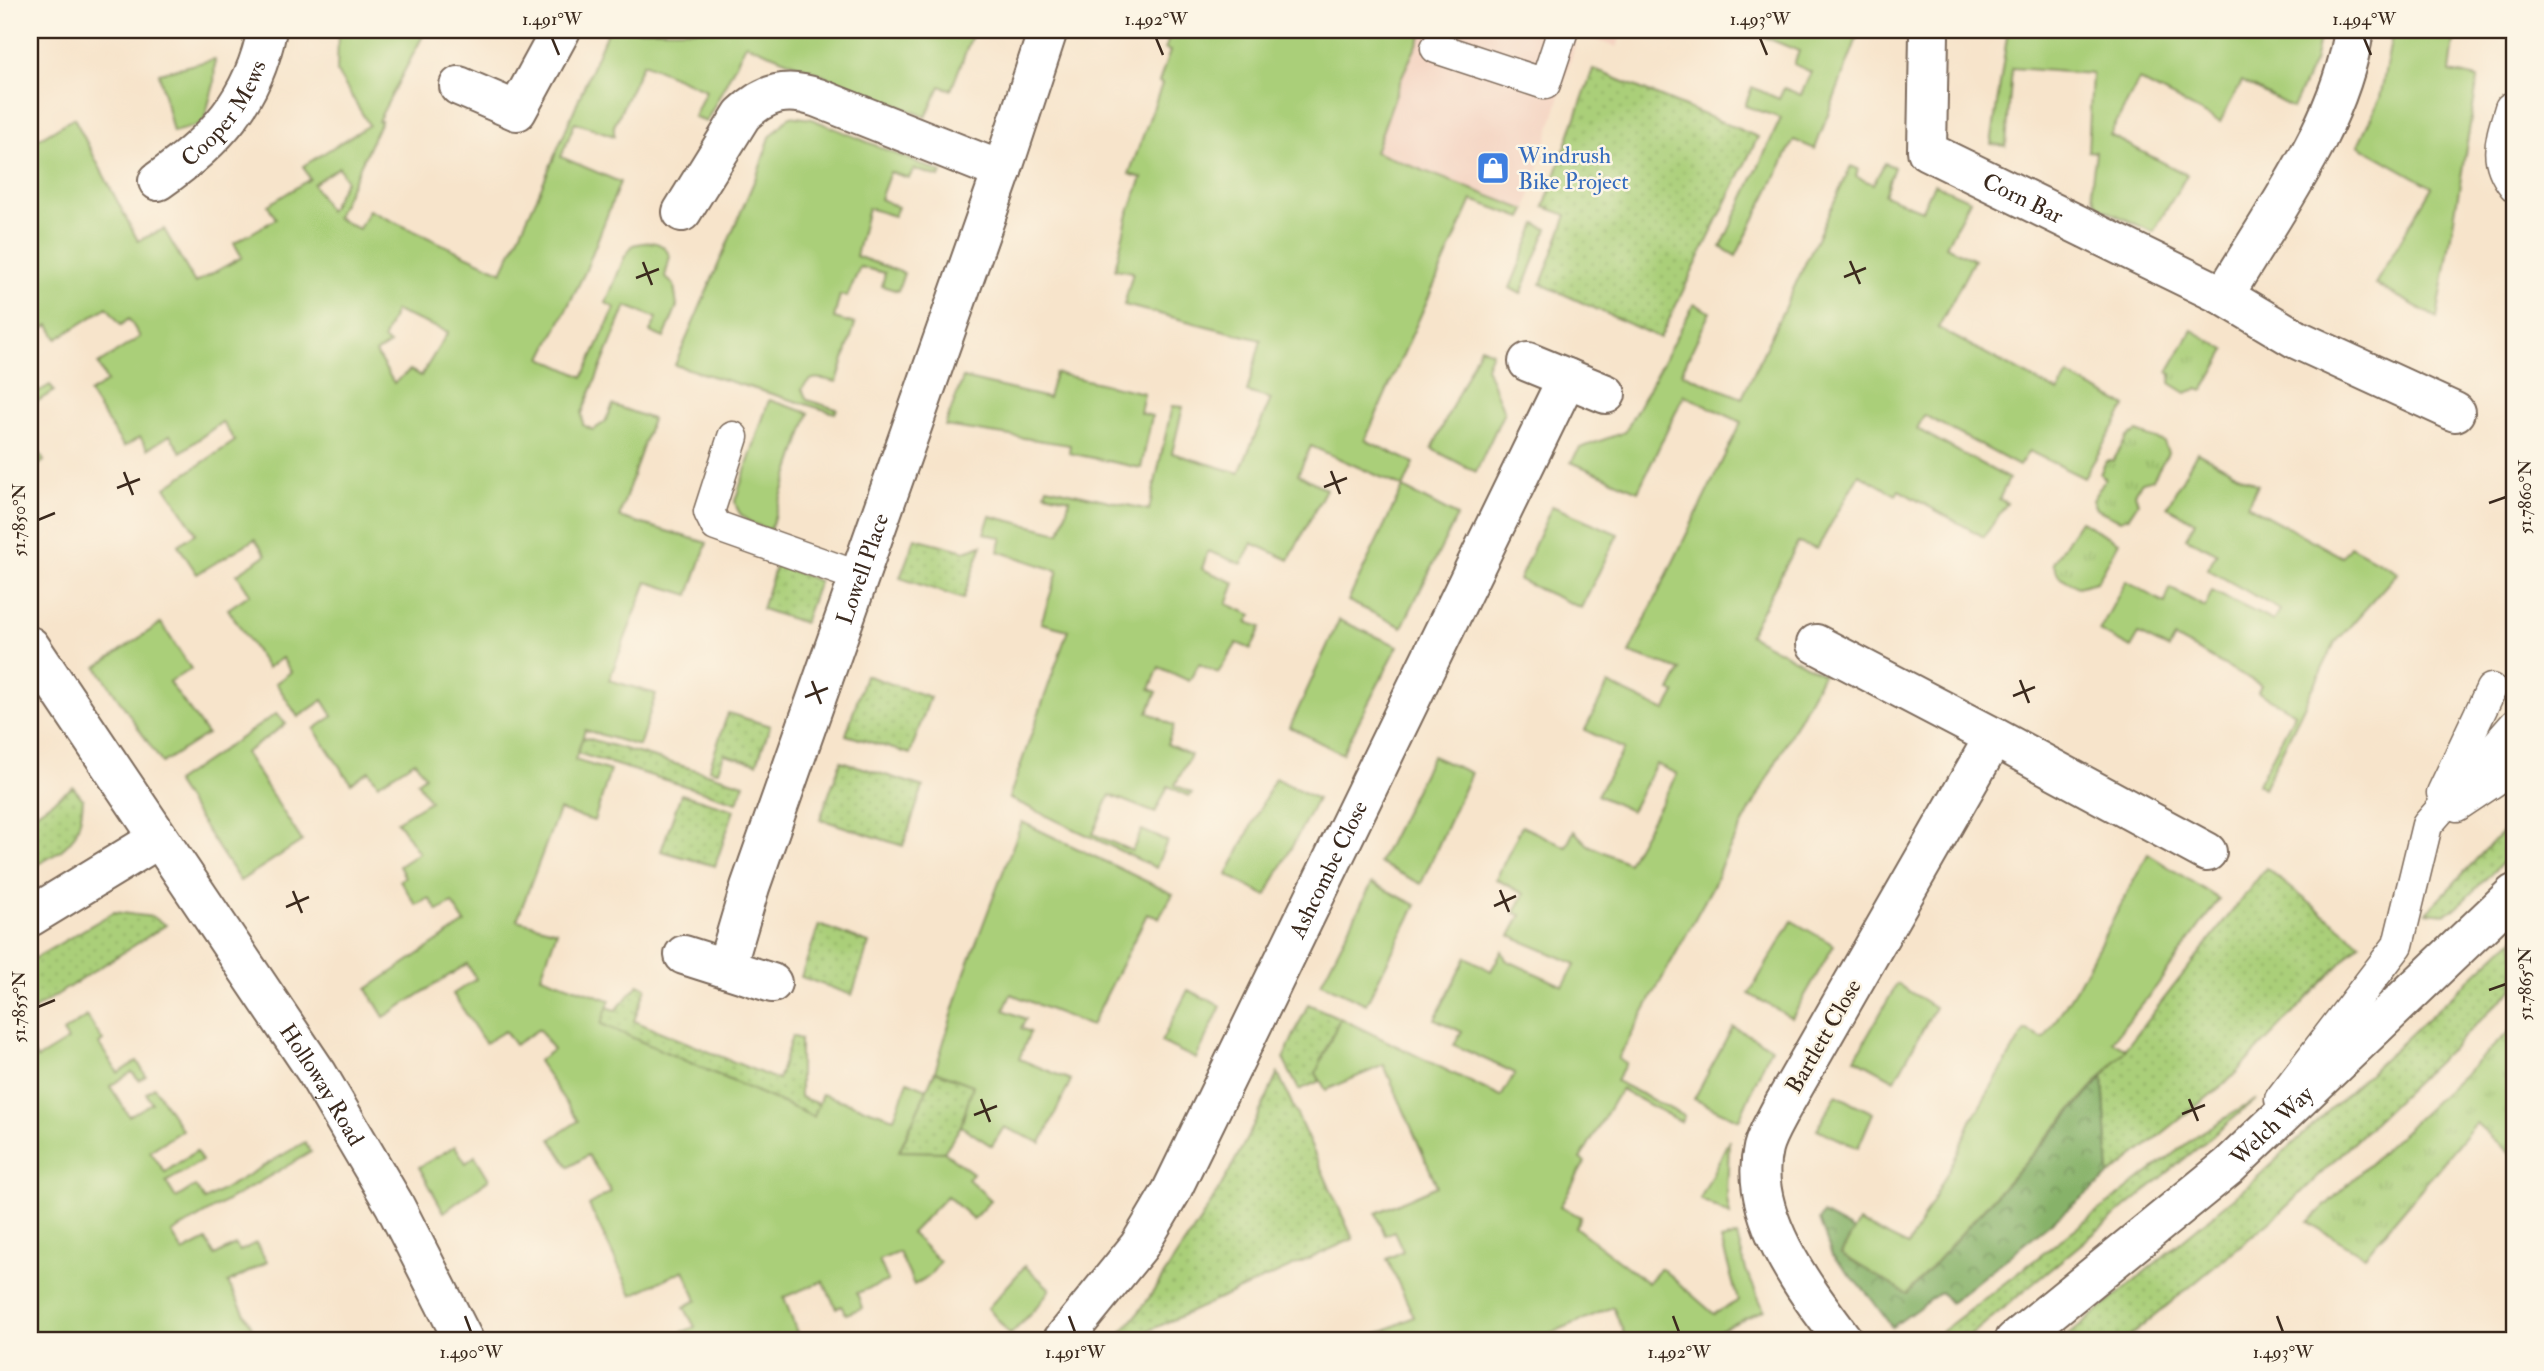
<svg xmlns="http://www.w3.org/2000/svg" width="2544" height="1371" font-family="'IM FELL Double Pica',serif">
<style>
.built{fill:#f4d3c1}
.grass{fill:url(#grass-dots);stroke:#727c4c;stroke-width:2}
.forest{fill:url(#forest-crowns);stroke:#616e44;stroke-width:2}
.park{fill:url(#park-tufts);stroke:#727c4c;stroke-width:2}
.garden{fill:#aacf79;stroke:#727c4c;stroke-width:2;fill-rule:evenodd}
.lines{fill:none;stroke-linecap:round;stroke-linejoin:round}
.service-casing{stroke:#7d6b5b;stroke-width:33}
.minor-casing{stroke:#7d6b5b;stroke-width:42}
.tertiary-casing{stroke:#7d6b5b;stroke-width:42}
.service{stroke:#fff;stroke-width:30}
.minor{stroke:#fff;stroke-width:38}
.tertiary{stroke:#fff;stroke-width:38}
.ticks{fill:none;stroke:#3b2a1e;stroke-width:2.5}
.labels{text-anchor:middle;stroke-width:5;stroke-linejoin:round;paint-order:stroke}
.street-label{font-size:23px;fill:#3b2a1e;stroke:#fcf5e5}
.shop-label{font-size:23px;fill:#366cbe;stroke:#fcf5e5;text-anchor:start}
.neatline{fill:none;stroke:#3b2a1e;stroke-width:2.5}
.ticks-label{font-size:18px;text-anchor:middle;fill:#3b2a1e}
</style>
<defs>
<pattern id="grass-dots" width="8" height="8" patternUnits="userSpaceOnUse" patternTransform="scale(1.75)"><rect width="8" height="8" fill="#aacf79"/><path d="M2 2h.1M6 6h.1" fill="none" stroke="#93b268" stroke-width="1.8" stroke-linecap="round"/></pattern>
<pattern id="forest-crowns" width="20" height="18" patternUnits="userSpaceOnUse" patternTransform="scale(1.75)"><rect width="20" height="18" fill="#87b269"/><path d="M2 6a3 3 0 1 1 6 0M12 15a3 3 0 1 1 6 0" fill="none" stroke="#709156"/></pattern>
<pattern id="park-tufts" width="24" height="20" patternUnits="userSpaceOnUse" patternTransform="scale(1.75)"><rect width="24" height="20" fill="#aacf79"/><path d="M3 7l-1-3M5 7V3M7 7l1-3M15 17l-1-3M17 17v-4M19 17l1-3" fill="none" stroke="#93b268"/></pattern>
</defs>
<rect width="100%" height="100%" fill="#fcf5e5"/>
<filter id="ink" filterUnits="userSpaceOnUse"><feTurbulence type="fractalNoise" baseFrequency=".0143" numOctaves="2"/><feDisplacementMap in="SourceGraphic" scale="14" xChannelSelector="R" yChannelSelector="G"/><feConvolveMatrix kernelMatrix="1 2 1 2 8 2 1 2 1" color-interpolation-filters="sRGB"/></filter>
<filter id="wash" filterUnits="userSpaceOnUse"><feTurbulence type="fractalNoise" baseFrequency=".00686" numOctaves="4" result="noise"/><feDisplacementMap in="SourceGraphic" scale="28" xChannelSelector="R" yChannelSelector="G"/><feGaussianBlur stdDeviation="1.57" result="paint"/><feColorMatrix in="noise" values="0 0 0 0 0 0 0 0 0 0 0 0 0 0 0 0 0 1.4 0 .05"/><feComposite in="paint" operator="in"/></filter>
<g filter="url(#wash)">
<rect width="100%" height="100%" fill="#f7e4cb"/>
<path class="built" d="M1424 30H1623L1617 47 1578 35 1526 210 1375 152 1403 74Z"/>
<g class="grass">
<path d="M1593 69 1758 137 1660 338 1541 284 1567 215 1544 207Z"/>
<path d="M915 538 965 551 982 545 963 599 900 578Z"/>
<path d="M776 565 819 581 804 623 762 609Z"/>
<path d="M865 675 930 697 910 754 846 735Z"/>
<path d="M728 713 770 726 757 763 724 754 718 771 709 769Z"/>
<path d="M583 737 744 784 737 802 577 753Z"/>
<path d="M841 761 923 787 903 846 820 819Z"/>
<path d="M73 787 83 799C80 844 66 848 30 869V817Z"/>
<path d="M681 794 734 810 715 866 661 851Z"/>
<path d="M2514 819V851L2456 908 2444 914 2427 912Z"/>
<path d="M2266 868 2360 943 2229 1080 2109 1176 2103 1077Z"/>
<path d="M114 912 153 917 166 925 30 1012V961Z"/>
<path d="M819 925 869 943 852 995 801 977Z"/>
<path d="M2514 938V988L2281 1212 2124 1341H2062L2250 1184Z"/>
<path d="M639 984 646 988 634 1021 778 1080 792 1036 800 1039V1097L819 1104 815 1117 600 1024 607 1007 616 1010Z"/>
<path d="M1308 1004 1340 1018 1316 1073 1320 1081 1299 1090 1283 1059Z"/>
<path d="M935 1071 973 1085 961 1126 944 1152H899Z"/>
<path d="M1278 1073 1353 1239 1126 1341 1121 1333C1146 1307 1163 1275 1183 1246 1221 1192 1251 1133 1278 1073Z"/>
<path d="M2257 1099 1966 1339 1929 1341 2199 1134Z"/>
<path d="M1778 1332H1784L1794 1341H1761Z"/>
</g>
<path class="forest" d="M2103 1077 2109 1176 1950 1303 1941 1292 1892 1327 1867 1293 1832 1256 1819 1220 1823 1214 1854 1231 1841 1254 1908 1293Z"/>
<g class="park">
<path d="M2192 330 2226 350 2203 391 2197 389 2186 393 2170 383 2171 374 2168 372Z"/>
<path d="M2137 432 2164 442 2168 453 2153 479 2142 482 2135 493 2138 503 2129 517 2120 520 2096 509 2092 500 2105 479 2100 474 2106 461H2113L2127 437Z"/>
<path d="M2080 521 2119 542 2097 582 2078 587 2059 576 2053 563Z"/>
<path d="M2514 1027V1157L2476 1123 2365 1256 2308 1222Z"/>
</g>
<g class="garden">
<path d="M334 30H426L378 121H381L336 218 359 229 369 210 502 272 538 195 608 30H974L951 90 940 86 926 117 746 44 706 122 694 117 706 90 643 63 614 126V136L575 122 561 157 620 182 585 272 542 358 583 377 615 308 606 303 624 258 633 245C650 241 661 239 670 256L665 277 674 285 677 306 664 338 650 332 657 318 626 306 582 413 583 425 593 430 605 422 613 405 652 419 619 517 707 543 689 595 647 582 609 680 656 694 639 746 585 730 575 760 610 771 594 821 559 810 517 920 557 931 541 976 610 1000 601 1024 814 1117 822 1094 894 1118 908 1081 927 1089 899 1151 944 1152 973 1173 968 1179 991 1200 973 1219 947 1196 911 1233 940 1262 929 1276 914 1285 899 1252 879 1260 888 1281 857 1293 862 1308 846 1314 841 1306 836 1308 823 1281 784 1297 800 1341H660L695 1327 684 1307 697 1300 684 1270 632 1295 589 1205 611 1192 588 1155 569 1167 551 1139 578 1121 538 1061 553 1050 539 1029 515 1045 505 1031 485 1043 453 994 476 979 467 964 384 1017 367 989 465 923 452 903 438 911 429 898 416 905 400 880 405 877 399 866 419 853 397 821 430 801 417 782 425 776 415 761 378 784 369 771 351 783 314 729 333 716 323 700 298 717 276 683 291 672 282 658 267 668 228 609 250 594 237 574 266 555 255 539 197 574 178 545 196 533 166 487 235 441 222 422 181 452 170 435 148 449 140 437 124 447 89 393 107 382 98 364 140 337 129 319 121 325 107 307 57 339 49 325 30 337V144L74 118 138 241 164 229 195 283 242 257 234 243 276 219 268 205 310 179 303 166 369 125 337 72 338 31ZM339 167 346 180 329 211 313 184ZM395 311 448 332 421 376 410 370 394 383 376 353 390 344 383 340Z"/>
<path d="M1172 30H1424L1403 74 1375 152 1526 210 1522 218 1472 200 1365 440 1414 463 1403 488 1457 516 1402 627 1348 601 1403 487 1311 446 1298 474 1326 489 1289 560 1252 543 1242 564 1208 551 1202 569 1235 583 1227 604 1252 615 1247 622 1261 627 1251 649 1237 643 1218 673 1199 664 1189 681 1159 667 1150 689 1157 692 1148 712 1174 726 1167 744 1191 755 1175 785 1192 793 1189 796 1168 786 1155 813 1110 795 1093 834 1132 851 1142 830 1167 841 1156 868 1009 798 1068 630 1041 623 1058 571 998 551 1002 538 984 533 990 516 1060 533 1070 499 1045 493 1047 487 1149 510 1172 406 1183 407 1172 453 1239 473 1271 399 1247 392 1261 340 1124 305 1133 272 1115 269 1128 214 1142 178 1129 174 1162 84 1159 82 1170 51 1165 49Z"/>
<path d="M1747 30H1860L1815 149 1794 140 1736 256 1721 247 1781 118 1745 106 1752 87 1779 99 1784 88 1801 95 1811 72 1794 64 1799 51Z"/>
<path d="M2008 30H2267L2319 39 2314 62 2293 108 2242 81 2220 122 2139 80 2110 135 2187 175 2153 232 2103 209C2085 197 2094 171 2096 152L2088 151 2092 74 2012 68 2006 146 1991 144Z"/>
<path d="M2393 30 2455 34 2450 72 2478 78 2437 318 2375 284 2432 187 2358 145 2380 98Z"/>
<path d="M215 59 214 84 203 124 173 132 159 73Z"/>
<path d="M790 116 812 119 942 173 939 177 914 169 909 178 890 172 880 199 898 207 894 216 868 208 856 256 904 273 898 291 882 286 885 273 860 267 847 297 840 295 834 318 855 324 837 382C821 379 811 373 802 389L807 400 837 409 835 413 675 365 759 170 770 137Z"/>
<path d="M1885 163 1894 167 1884 195 1922 210 1934 184 1970 200 1946 246 1974 260 1938 328 2058 392 2068 375 2126 406 2084 478 2029 451 2019 466 1924 415 1917 429 2009 479 1999 499 2007 503 1984 537 1899 490 1896 495 1859 474 1817 549 1798 543 1749 635 1823 674 1722 863 1715 882 1618 1059 1626 1063 1616 1081 1684 1116 1681 1122 1621 1089 1580 1159 1585 1162 1560 1207 1581 1217 1575 1227 1648 1283 1661 1268 1714 1314 1738 1301 1721 1240 1737 1236 1746 1270 1764 1310 1696 1341H1627L1613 1307 1532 1341H1361L1414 1317 1387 1259 1403 1251 1394 1231 1385 1235 1376 1213 1437 1186 1384 1065 1326 1090 1316 1073 1340 1018 1501 1097 1515 1073 1454 1045 1462 1032 1435 1019 1466 957 1491 971 1502 951 1506 960 1563 986 1576 964 1510 936 1521 915 1515 913 1524 894 1496 879 1522 826 1566 847 1574 831 1588 845 1628 863 1677 774 1656 764 1631 811 1597 795 1624 749 1585 730 1608 684 1665 711 1675 693 1670 691 1681 670 1629 653 1741 422 1684 395 1638 491 1571 462 1580 448 1625 432 1694 304 1710 312 1681 373 1742 398 1851 166 1858 169 1856 177 1873 184Z"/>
<path d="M1536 224 1547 229 1521 294 1510 288Z"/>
<path d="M1480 347 1492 352 1486 367 1504 412 1476 472 1432 449Z"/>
<path d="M1055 373 1144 393 1140 413 1152 416 1141 468 1069 453 1070 445 945 426 963 378 1048 398Z"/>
<path d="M50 385 54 391 30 406V397Z"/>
<path d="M769 400 809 413 770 530C754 524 738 520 735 501Z"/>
<path d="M30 439 44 461 30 471Z"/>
<path d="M2197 452 2258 485 2247 505 2342 557 2350 546 2398 572 2335 643 2264 788 2258 784 2295 713 2258 692 2261 685 2175 638 2169 649 2139 634 2131 648 2099 631 2126 581 2165 603 2170 588 2205 607 2212 591 2273 621 2280 610 2207 569 2217 553 2186 538 2195 522 2167 507Z"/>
<path d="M1552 506 1618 534 1581 608 1519 580Z"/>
<path d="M1339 620 1398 646 1342 754 1290 727Z"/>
<path d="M161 623 191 669 169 682 207 734 162 763 97 667Z"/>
<path d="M276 714 286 724 245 753 302 841 240 881 175 782Z"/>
<path d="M1432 756 1471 773 1421 884 1379 863Z"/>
<path d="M1275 778 1317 799 1266 896 1227 875Z"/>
<path d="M1022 822 1173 894 1159 918 1147 914 1091 1026 1011 994 1004 1010 1026 1019 1021 1028 1030 1032 1019 1059 1071 1080 1041 1143 1004 1127 992 1146 961 1126 973 1085 935 1071 965 972Z"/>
<path d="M2148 854 2219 899 2156 987 2112 1041 2126 1049 1907 1294 1841 1254 1859 1222 1908 1246 1956 1156 1971 1121 2025 1030 2044 1039 2078 985Z"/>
<path d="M1372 883 1416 905 1366 1004 1321 983Z"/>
<path d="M1792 921 1834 945 1792 1018 1749 994Z"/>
<path d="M1897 984 1935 1007 1895 1080 1855 1058Z"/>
<path d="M1188 990 1221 1006 1196 1059 1161 1042Z"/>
<path d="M87 1016 103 1041 99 1044 118 1073 137 1061 146 1076 139 1080 132 1072 110 1086 129 1116 152 1103 146 1093 154 1087 182 1130 150 1151 165 1172 196 1151 202 1161 166 1182 176 1198 195 1186 205 1200 305 1142 311 1152 172 1233 183 1252 206 1240 215 1256 235 1245 240 1251 256 1243 267 1262 228 1283 252 1327 241 1332 245 1341H30V1048L37 1059 68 1040 63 1032Z"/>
<path d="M1733 1027 1771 1047 1739 1120 1694 1099Z"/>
<path d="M1836 1095 1873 1113 1858 1148 1817 1129Z"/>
<path d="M1729 1140 1727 1199 1730 1215 1700 1199Z"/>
<path d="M455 1146 466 1163 475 1156 489 1179 444 1212 419 1167Z"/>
<path d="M1025 1266 1050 1289 1038 1306 1010 1335 988 1308Z"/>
</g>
</g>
<g filter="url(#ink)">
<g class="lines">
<defs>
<g id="service">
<path d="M1436 48 1545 84 1563 30"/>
<path d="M2510 108C2501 139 2492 159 2514 186"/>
<path d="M733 437 709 512 716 526 857 576"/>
<path d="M2442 793 2491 689"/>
<path d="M2457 806 2514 768"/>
<path d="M2280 1099 2398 945 2427 825 2514 725"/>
</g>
<g id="minor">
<path id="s1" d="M1929 34 1927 151 2224 296 2296 339 2455 412"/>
<path d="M459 86 517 111 561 30"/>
<path id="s2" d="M158 181C215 141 253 101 267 30"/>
<path d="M682 212 742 115C766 92 787 87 818 98L1002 171"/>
<path d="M2224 296C2272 214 2341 124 2354 30"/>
<path d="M1528 362 1606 394"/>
<path d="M1816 644 1994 737 1781 1109C1775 1121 1766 1135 1763 1148 1747 1215 1807 1292 1844 1341"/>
<path id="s3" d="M30 646 317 1073 394 1204 464 1341"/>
<path d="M1994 737 2207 852"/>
<path d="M30 917 158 839"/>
<path d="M684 955 772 983"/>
<path id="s4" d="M726 968 750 887 1002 171 1048 30"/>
<path id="s5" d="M1062 1341 1139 1246 1171 1192 1567 378"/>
</g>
<g id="tertiary">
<path id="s6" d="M2014 1341 2229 1166 2514 894"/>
</g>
</defs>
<use href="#service" class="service-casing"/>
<use href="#minor" class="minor-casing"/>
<use href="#tertiary" class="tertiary-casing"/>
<use href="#service" class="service"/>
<use href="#minor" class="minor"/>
<use href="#tertiary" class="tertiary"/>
</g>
</g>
<path class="ticks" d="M552 38 559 55M1156 38 1163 55M1760 38 1767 55M2364 38 2371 55M1850 261 1860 284M643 262 652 285M1844 277 1866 268M636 278 659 269M1331 471 1340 494M124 472 133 495M1324 487 1347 478M117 488 140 479M2489 503 2506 497M38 520 55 513M2020 680 2029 703M812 681 821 704M2013 696 2035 687M805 697 828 688M1500 890 1509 912M293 891 302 913M1494 906 1516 896M286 907 309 897M2489 990 2506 984M38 1007 55 1000M981 1099 990 1122M2189 1099 2198 1121M2182 1114 2205 1105M974 1115 997 1106M465 1316 471 1332M1069 1316 1075 1332M1673 1316 1679 1332M2277 1316 2283 1332"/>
<defs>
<symbol id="shop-square" viewBox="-11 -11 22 22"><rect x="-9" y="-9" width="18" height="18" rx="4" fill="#3f7fe0" stroke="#fcf5e5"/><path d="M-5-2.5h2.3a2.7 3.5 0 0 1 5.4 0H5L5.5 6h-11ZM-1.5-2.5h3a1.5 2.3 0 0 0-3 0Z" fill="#fff"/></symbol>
</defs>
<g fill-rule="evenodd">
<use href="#shop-square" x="1474" y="149" width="38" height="38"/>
</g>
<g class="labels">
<g class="street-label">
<text dy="8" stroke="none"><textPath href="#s2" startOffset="96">Cooper Mews</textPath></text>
<text dy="8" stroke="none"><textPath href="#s1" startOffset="224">Corn Bar</textPath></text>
<text dy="8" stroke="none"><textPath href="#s4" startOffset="422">Lowell Place</textPath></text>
<text dy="8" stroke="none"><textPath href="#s5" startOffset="544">Ashcombe Close</textPath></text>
<text transform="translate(1823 1036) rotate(-60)" y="8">Bartlett Close</text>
<text dy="8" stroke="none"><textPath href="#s3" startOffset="527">Holloway Road</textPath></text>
<text dy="8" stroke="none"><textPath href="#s6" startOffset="336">Welch Way</textPath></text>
</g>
<g class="shop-label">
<text x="1518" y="163">Windrush<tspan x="1518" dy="26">Bike Project</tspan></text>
</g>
</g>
<rect width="2544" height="1371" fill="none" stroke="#fcf5e5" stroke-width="77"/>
<rect x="38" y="38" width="2468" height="1294" class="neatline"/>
<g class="ticks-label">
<text x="552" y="25">1.491°W</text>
<text x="1156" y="25">1.492°W</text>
<text x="1760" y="25">1.493°W</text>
<text x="2364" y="25">1.494°W</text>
<text transform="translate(2525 497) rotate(-90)" y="6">51.7860°N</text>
<text transform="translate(19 520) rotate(-90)" y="6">51.7850°N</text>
<text transform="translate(2525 984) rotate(-90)" y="6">51.7865°N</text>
<text transform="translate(19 1007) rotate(-90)" y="6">51.7855°N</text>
<text x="471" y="1358">1.490°W</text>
<text x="1075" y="1358">1.491°W</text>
<text x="1679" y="1358">1.492°W</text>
<text x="2283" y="1358">1.493°W</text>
</g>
</svg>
